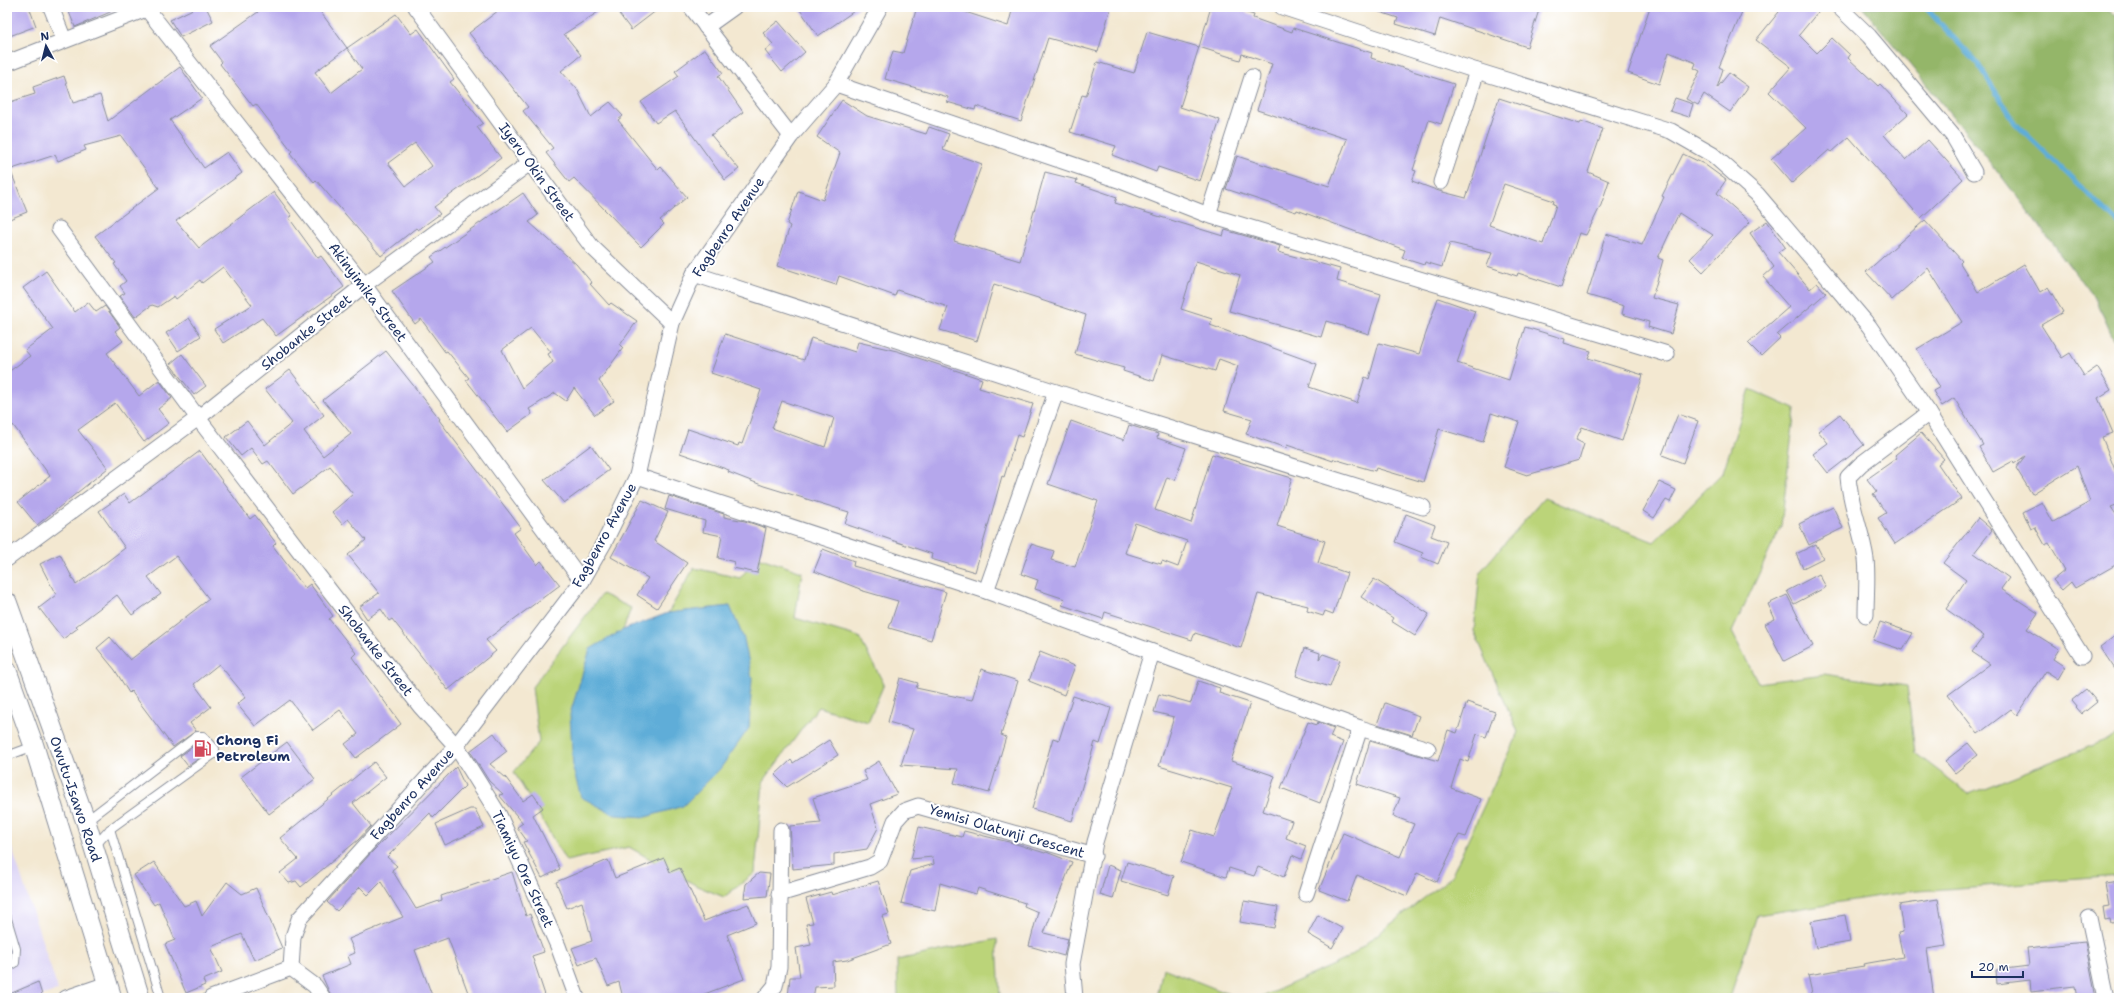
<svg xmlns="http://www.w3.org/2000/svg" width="2126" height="1005" font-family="'Shantell Sans',sans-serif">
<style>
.built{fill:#ddd5f6}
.green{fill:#bbd479;stroke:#6b826c}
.forest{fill:#94b669;stroke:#587264}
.water{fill:#5eadd8;stroke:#3c6e9b}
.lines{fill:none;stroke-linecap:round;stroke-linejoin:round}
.stream{stroke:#5eadd8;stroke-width:5}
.building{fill:#b5a7ec;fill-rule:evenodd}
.service-casing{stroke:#878c98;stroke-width:10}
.minor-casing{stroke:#878c98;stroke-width:17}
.tertiary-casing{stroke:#878c98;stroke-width:21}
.service{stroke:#fff;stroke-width:8}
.minor{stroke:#fff;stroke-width:15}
.tertiary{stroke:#fff;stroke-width:19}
.labels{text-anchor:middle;stroke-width:4;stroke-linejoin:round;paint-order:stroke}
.street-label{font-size:14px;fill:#1b2f5e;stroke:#fff}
.poi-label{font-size:14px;font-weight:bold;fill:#1b2f5e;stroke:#fff;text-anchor:start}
</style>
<rect width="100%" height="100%" fill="#fff"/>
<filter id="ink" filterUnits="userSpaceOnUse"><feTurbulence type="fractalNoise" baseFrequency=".025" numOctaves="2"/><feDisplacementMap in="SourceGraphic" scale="8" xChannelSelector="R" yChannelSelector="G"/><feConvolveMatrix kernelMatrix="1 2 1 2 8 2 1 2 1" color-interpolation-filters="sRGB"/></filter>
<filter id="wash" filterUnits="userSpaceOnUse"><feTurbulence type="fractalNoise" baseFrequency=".012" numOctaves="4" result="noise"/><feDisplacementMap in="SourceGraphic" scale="16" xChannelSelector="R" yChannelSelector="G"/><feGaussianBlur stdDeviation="0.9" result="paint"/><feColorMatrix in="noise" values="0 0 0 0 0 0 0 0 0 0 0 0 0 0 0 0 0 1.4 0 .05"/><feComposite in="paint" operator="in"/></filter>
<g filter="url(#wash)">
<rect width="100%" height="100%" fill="#f3e8d1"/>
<path class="built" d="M7 833 58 990 35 998H7Z"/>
<g class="green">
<path d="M1750 389 1795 409 1781 526 1732 632 1758 683 1824 674 1907 686 1915 753 1969 794 2119 735V876L1905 892 1757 915 1730 998H1260L1346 959 1451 877 1518 732 1474 631 1480 572 1544 498 1654 542 1723 472Z"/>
<path d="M758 557 802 572 795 618 859 637 884 684 868 722 818 707 763 782 755 873 724 897 697 886 629 847 566 861 514 772 539 742 532 687 602 594 631 608 623 630 590 650 730 606 668 613 694 568 740 578Z"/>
<path d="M997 939 1000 998H898L897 960Z"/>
<path d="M1163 968 1239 998H1157Z"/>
</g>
<path class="forest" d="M1862 7H2100L2119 16V351L2097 302 1992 164Z"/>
<path class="water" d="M730 606 744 639 752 678 749 728 720 769 683 806 646 817 615 815 581 797 573 769 570 714 590 649 623 630 668 613Z"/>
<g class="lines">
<path class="stream" d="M1925 7 1978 64 2017 125 2119 224"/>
</g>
<g id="blocks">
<g class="building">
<path d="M7 7H29L36 26 7 37Z"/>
<path d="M67 7H122L75 27Z"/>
<path d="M197 7H206L213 21 181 37 170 20Z"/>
<path d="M256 7H317L347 48 396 14 411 34 418 29 454 79 450 82 483 123 477 127 501 158 434 207 440 214 418 230 416 228 381 256 316 180 314 182 290 153 292 151 256 104 253 106 220 64 222 62 210 46 258 12ZM347 48 362 69 331 93 315 72ZM415 143 432 166 406 186 388 163Z"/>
<path d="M503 7H606L564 34 581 55 561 71 577 89 591 117 610 102 623 116 618 120 658 170 661 167 687 197 660 220 664 224 641 247 574 178 569 182 546 153 553 148 523 111 528 107 469 33Z"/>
<path d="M614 7H661L631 30Z"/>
<path d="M798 7H860L818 36Z"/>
<path d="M917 7H950L1008 26 1013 7H1111L1098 52 1048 38 1021 121 976 106 975 110 947 102 948 97 885 79 893 51 903 53Z"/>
<path d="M1211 7H1227L1254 15 1253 18 1292 32 1293 28 1372 53 1371 58 1454 84 1441 124 1429 120 1413 170 1416 171 1412 181 1439 191 1466 198 1499 98 1580 124 1581 121 1603 129 1588 172 1609 181 1601 205 1586 235 1579 233 1561 287 1518 273 1517 276 1487 266 1492 253 1450 243 1442 267 1425 262 1424 265 1402 258 1405 250 1297 210 1296 212 1226 189 1237 156 1329 186 1347 139 1257 110 1272 64 1242 54 1240 60 1199 47ZM1504 184 1554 201 1553 204 1556 205 1543 244 1489 225Z"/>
<path d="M1374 7H1540L1527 47 1440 18 1435 36 1396 24 1398 18 1374 10Z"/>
<path d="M1650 7H1744L1719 67 1723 69 1717 88 1729 73 1748 87 1730 112 1704 94 1698 105 1686 99 1700 71 1694 68 1696 63 1669 52 1659 84 1628 73Z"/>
<path d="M1783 7H1822L1799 35 1817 53 1832 38 1850 55 1848 58 1878 86 1880 84 1908 114 1884 135 1906 160 1928 140 1963 179 1921 218 1849 137 1832 152 1829 150 1792 183 1771 159 1806 128 1769 92 1791 67 1756 40Z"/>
<path d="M778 21 805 52 782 72 765 51 773 44 763 33Z"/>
<path d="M1147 32 1199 47 1180 107 1220 120 1200 181 1158 167 1156 172 1112 155 1116 146 1070 132 1082 95 1086 96 1097 62 1134 73Z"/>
<path d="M705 49 723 73 718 76 743 112 711 135 739 169 725 180 675 111 656 123 641 102 679 76 675 71Z"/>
<path d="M180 67 202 98 170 120 204 168 227 152 242 173 176 221 199 248 274 192 292 216 289 218 318 258 321 256 344 287 276 336 262 318 223 343 214 329 252 305 223 267 202 283 200 280 176 299 174 296 158 307 152 305 135 317 120 296 125 293 120 286 126 281 114 264 116 263 95 236 159 188 121 136 84 146 86 150 58 161 55 155 12 169 7 154V103L35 94 33 87 64 76 73 103 100 95 108 121Z"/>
<path d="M1675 98 1693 104 1689 117 1670 111Z"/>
<path d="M842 100 867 116 926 134 929 127 949 134 943 150 982 164 954 241 1020 261 1045 172 1077 180 1076 183 1117 197 1115 203 1223 236 1225 230 1280 246 1278 252 1340 269 1337 281 1381 294 1369 334 1326 321 1321 337 1229 311 1240 275 1196 261 1181 309 1212 319 1210 325 1317 364 1309 387 1357 403 1365 377 1369 379 1379 343 1419 354 1438 298 1475 311 1457 363 1509 380 1525 327 1565 339 1564 343 1591 351 1588 358 1643 375 1622 441 1582 427 1576 440 1584 444 1579 460 1527 475 1504 467 1519 422 1491 413 1483 442 1439 429 1423 482 1376 468 1375 471 1334 459 1333 461 1287 445 1286 448 1246 434 1252 419 1224 411 1238 366 1219 359 1215 371 1162 355 1154 381 1123 371 1124 368 1075 354 1086 315 1041 300V299L994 284 977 341 940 330 948 307 897 290 895 296 839 276 836 285 777 266 790 226 787 224 798 191 823 200 840 153 817 137Z"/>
<path d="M1683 154 1704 164 1726 180 1717 193 1750 222 1703 272 1690 259 1713 235 1679 213 1658 258 1663 260 1652 298 1679 305 1671 334 1648 327 1649 322 1622 314 1624 306 1587 295 1606 234 1642 245 1664 197 1662 196Z"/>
<path d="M7 162 27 212 7 220Z"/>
<path d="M523 193 538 215 529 222 576 264 592 283 590 284 609 305 611 303 637 321 620 345 623 348 599 381 614 401 595 415 574 388 566 401 555 393 529 409 532 414 507 432 466 380 469 378 447 351 445 352 421 319 415 324 392 291 435 262 431 257ZM531 328 551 352 548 354 553 362 522 388 502 350Z"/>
<path d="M1925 220 1962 261 1960 263 1978 292 2024 264 2040 292 2048 287 2063 312 2041 325 2062 358 2070 353 2084 376 2097 367 2111 390 2098 398 2113 433 2102 437 2115 470 2119 468V504L2111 507 2119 519V563L2075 588 2071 582 2062 590 2053 580 2065 570 2049 543 2045 545 2035 527 2031 529 2023 512 2042 502 2053 522 2090 502 2077 466 2032 494 2016 468 2025 456 2014 464 2013 461 1993 472 1979 447 1983 445 1954 398 1942 406 1933 391 1940 387 1917 349 1962 322 1928 268 1892 300 1866 272Z"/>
<path d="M1767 221 1785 247 1778 252 1810 289 1817 283 1826 293 1777 335 1780 338 1761 356 1748 343 1789 307 1763 277 1774 267 1750 233Z"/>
<path d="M46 271 75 312 88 302 96 312 105 306 120 327 115 331 123 341 107 353 139 396 159 380 172 398 158 409 169 423 144 442 115 403 78 430 108 468 37 525 18 502 50 476 13 425 7 429V373L30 356 25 350 53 329 23 288Z"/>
<path d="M189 318 201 336 178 351 166 333Z"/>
<path d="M725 334 804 360 811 338 855 352 858 342 897 351 982 379 979 388 1033 404 1022 437 1017 435 1004 477 1002 476 975 572 931 559 932 554 845 524 849 512 764 486 728 472 729 470 680 453 688 429 738 446 739 443 742 444 761 390 711 373ZM782 401 834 418 825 447 772 428Z"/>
<path d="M386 351 440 419 439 420 521 528 514 533 537 565 541 561 560 585 486 640 496 651 448 690 392 619 389 621 381 609 367 619 359 607 379 593 348 555 366 540 348 519 342 524 332 512 353 494 330 466 293 494 268 461 263 464 251 448 241 456 226 437 247 421 265 445 292 423 265 389 290 370 324 415 304 431 323 456 351 434 323 400Z"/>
<path d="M182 354 206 386 194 395 170 364Z"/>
<path d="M1678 414 1698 421 1683 463 1662 455Z"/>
<path d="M1840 414 1864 445 1828 473 1813 454 1828 443 1818 431Z"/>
<path d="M1071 421 1124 440 1129 425 1158 434 1157 438 1186 448 1175 480 1167 477 1155 510 1191 523 1212 454 1292 478 1277 526 1325 541 1318 563 1347 573 1333 614 1325 611 1323 616 1307 611 1308 606 1258 594 1241 648 1195 633 1192 640 1105 612 1103 619 1062 605 1065 599 1035 589 1038 580 1021 574 1031 544 1054 551 1051 560 1075 567 1098 501 1048 484ZM1135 523 1187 541 1178 567 1162 561 1161 564 1125 553Z"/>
<path d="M1921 433 1944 459 1938 464 1962 499 1895 544 1878 518 1886 513 1873 494 1877 492 1867 479 1897 458 1895 455Z"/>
<path d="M591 445 609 470 564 503 544 480Z"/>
<path d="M200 451 250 519 255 515 276 543 273 546 305 588 310 584 333 616 329 619 356 653 352 657 401 724 356 758 345 744 358 734 340 710 313 730 290 700 255 726 237 704 246 697 219 664 194 684 211 707 190 723 196 731 173 747 131 691 129 693 115 670 97 648 110 637 130 660 209 599 176 556 148 577 161 594 132 615 117 595 76 626 78 628 63 639 39 608 56 595 40 564 60 554 76 585 125 548 99 511 124 494 130 503Z"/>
<path d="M1659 482 1676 490 1670 502 1666 500 1654 518 1643 511Z"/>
<path d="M669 496 724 514V517L745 521 766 528 757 573 733 568 735 562 718 558 722 536 703 532 705 521 665 509Z"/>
<path d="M642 500 668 512 654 541 687 563 657 608 637 595 648 578 611 557Z"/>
<path d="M1833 507 1843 528 1809 545 1799 524Z"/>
<path d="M1406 514 1435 525 1431 536 1447 542 1438 564 1421 557 1423 553 1395 542Z"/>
<path d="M1978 518 1992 530 1974 553 2009 578 2001 589 2038 613 2027 629 2059 649 2053 659 2065 667 2058 679 2046 671 2017 716 2011 709 1978 734 1948 695 1990 664 1972 652 1984 636 1946 609 1966 580 1943 563Z"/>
<path d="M1816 544 1823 558 1803 568 1796 554Z"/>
<path d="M823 549 854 561 853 566 946 592 931 640 889 628 898 601 860 590V589L814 571Z"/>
<path d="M1819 574 1826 587 1794 604 1787 591Z"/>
<path d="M1374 579 1429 614 1415 636 1391 621 1393 618 1361 597Z"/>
<path d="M1787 595 1813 646 1784 661 1765 624 1775 619 1768 604Z"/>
<path d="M1880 622 1913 633 1903 650 1873 640Z"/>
<path d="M2119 633V675L2100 647Z"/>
<path d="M1305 648 1320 653 1319 659 1323 654 1340 660 1330 687 1296 676Z"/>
<path d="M1040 652 1075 666 1064 695 1029 681Z"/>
<path d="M981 669 1018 681 1001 735 1006 737 989 793 954 783 958 769 901 765 913 729 888 722 900 678 918 683 916 688 972 700Z"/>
<path d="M1198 681 1220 688 1219 693 1250 703 1231 761 1275 776 1263 811 1292 821 1286 838 1306 846 1301 859 1292 855 1284 877 1258 867 1254 876 1229 868 1226 877 1181 862 1192 830 1214 837 1232 788 1159 766 1174 717 1154 712 1159 694 1191 703Z"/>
<path d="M2086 689 2097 702 2082 714 2071 701Z"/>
<path d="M1073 696 1111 708 1100 744 1095 742 1072 821 1032 809 1053 738 1059 740Z"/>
<path d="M1467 702 1495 712 1486 737 1477 734 1468 762 1460 759 1451 788 1481 799 1466 837 1459 835 1437 882 1417 873 1407 896 1357 875 1347 901 1319 890 1343 833 1400 857 1414 824 1393 816 1400 798 1357 784 1370 741 1438 761 1448 730 1457 733Z"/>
<path d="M1385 703 1419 716 1412 735 1377 724Z"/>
<path d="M1308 722 1317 725 1318 722 1334 728 1330 737 1343 742 1320 803 1281 788Z"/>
<path d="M494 733 507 751 490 764 506 778 523 801 533 794 543 808 533 815 560 869 542 878 523 842 527 841 517 827 523 823 499 795 503 794 489 781 470 751Z"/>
<path d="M829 740 838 755 787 787 775 775 791 760 793 763Z"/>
<path d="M199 742 209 751 188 766 180 756Z"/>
<path d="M287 742 315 779 269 814 241 777Z"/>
<path d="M1968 743 1978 755 1955 773 1945 761Z"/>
<path d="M879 761 897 794 870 804 878 828 867 849 834 854V865L793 869 790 826 821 823 813 798 867 780 863 771Z"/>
<path d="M374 762 386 777 353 803 371 826 358 840 301 887 296 881 289 883 280 873 298 859 280 838Z"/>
<path d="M456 767 465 786 433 818 430 813 387 857 397 866 392 870 416 909 442 900 441 896 512 872 526 916 530 914 544 952 532 956 546 998H470L448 938 415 950 433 998H332L322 976 351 964 348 956 355 953 349 939 403 917 381 882 368 895 360 887 337 911 327 902 371 853Z"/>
<path d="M470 809H475L484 827 445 845 436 824Z"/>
<path d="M919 827 962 837 964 831 1013 843 1045 853 1046 852 1072 862 1044 933 1068 939 1064 956 1029 946 1038 912 1024 906 1025 903 978 888 976 894 940 883 935 911 901 903 910 871 934 864 933 857 911 859Z"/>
<path d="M664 858 670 872 680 868 704 921 748 904 756 923 727 935 744 979 694 998H623L619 982 608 986 596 958 579 965 572 948 592 941 582 902 567 908 556 882 608 860 615 878Z"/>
<path d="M154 862 184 906 196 901 202 916 227 882 242 894 256 888 282 948 254 960 242 934 211 947 222 972 203 980 205 985 186 993 165 944 175 940 159 902 154 905 134 875Z"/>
<path d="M1127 862 1174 876 1168 895 1121 881Z"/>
<path d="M1108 865 1121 870 1113 899 1100 895Z"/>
<path d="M759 873 770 874 767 896 744 898 746 884Z"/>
<path d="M878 881 889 914 882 916 891 944 847 960 833 962 834 986 815 987 813 998H788L790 977H800L796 948 811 945 806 924 813 923 806 899 831 892 832 895Z"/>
<path d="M2119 882V922L2111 923 2110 919 2105 920 2103 907 2109 906 2105 884Z"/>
<path d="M1938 899 1946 946 1927 949 1934 998H1813L1808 975 1864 966 1863 964 1903 957 1898 933 1903 932 1899 905Z"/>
<path d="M1244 901 1278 907 1274 928 1240 922Z"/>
<path d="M1318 915 1343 929 1332 948 1308 934Z"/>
<path d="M1845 915 1850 942 1816 948 1811 921Z"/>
<path d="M2085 942 2096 998H2077L2075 986 2031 991 2030 980 1997 984 1996 970 2029 966 2027 948Z"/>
<path d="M38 982 43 998H7V995Z"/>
</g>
</g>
</g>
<g filter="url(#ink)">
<use href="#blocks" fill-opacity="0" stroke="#878c98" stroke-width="1"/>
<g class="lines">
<defs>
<g id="service">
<path d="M7 756 34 746"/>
<path d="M86 821 197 736H203L215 749 214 754 110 829 95 846"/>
<path d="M110 829 161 998"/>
<path d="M7 919 16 949 15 963 7 968"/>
</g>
<g id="minor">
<path d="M51 7 64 40"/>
<path d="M416 7 577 227 592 247 672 323"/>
<path d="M691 7 791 136"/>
<path d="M1282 7 1477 71 1671 131 1713 155 1757 194 1869 326 1929 413 2082 656"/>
<path d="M1839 7 1869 36 1953 136 1974 172"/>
<path d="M147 9 364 285 582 581"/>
<path d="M706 27 734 7"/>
<path d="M7 63 151 7"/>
<path d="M836 84 1121 181 1208 215 1667 354"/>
<path d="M1441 182 1477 71"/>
<path d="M1208 215 1252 77"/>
<path d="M59 229 198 418 330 591 420 706 456 746 499 815 558 946 577 998"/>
<path d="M694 274 1056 392 1423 507"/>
<path d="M637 476 986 591 1360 728 1428 749"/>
<path d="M7 559 198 418 364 285 531 162"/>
<path d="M986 591 1056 392"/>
<path d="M1866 615C1866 596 1868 577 1866 559 1862 531 1850 505 1848 477L1861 464 1929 413"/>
<path d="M779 894 870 867 880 861 895 821 904 811 918 806 1094 856"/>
<path d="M1306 894 1360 728"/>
<path d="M2089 918 2106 998"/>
<path d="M291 968 315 986 323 998"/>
<path d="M66 998 107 984"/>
<path d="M211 998 291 968 293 937 299 919 456 746 582 581 605 541 637 476 672 323 694 274 791 136 836 84 880 7"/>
<path d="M765 998 775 986 779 967 781 830"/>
<path d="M1075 998 1072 964 1095 842 1152 652"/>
</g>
<g id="tertiary">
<path d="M7 602 86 822 140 998"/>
<path d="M7 671 34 746 112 998"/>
</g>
</defs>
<use href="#service" class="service-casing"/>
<use href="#minor" class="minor-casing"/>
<use href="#tertiary" class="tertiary-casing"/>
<use href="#service" class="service"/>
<use href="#minor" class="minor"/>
<use href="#tertiary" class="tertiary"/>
</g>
</g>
<defs>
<symbol id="fuel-bare" viewBox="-9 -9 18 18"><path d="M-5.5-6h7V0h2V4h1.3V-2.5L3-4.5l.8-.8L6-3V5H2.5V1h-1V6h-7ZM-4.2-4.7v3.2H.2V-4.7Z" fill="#d1495b" stroke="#fff" stroke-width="2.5" paint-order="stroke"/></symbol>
</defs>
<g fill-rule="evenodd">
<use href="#fuel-bare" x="190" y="736" width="25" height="25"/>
</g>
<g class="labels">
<g class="street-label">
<text transform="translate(537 172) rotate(54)" y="5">Iyeru Okin Street</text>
<text transform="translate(728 227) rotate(-56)" y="5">Fagbenro Avenue</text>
<text transform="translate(368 292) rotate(53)" y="5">Akinyimika Street</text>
<text transform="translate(306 332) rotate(-39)" y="5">Shobanke Street</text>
<text transform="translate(604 535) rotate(-61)" y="5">Fagbenro Avenue</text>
<text transform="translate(376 650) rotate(52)" y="5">Shobanke Street</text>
<text transform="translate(412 794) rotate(-48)" y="5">Fagbenro Avenue</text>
<text transform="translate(76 799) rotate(71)" y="5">Owutu-Isawo Road</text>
<text transform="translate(1007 831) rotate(16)" y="5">Yemisi Olatunji Crescent</text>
<text transform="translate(523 869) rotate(65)" y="5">Tiamiyu Ore Street</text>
</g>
<g class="poi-label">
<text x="216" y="745">Chong Fi<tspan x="216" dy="16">Petroleum</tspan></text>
</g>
</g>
<rect width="2126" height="1005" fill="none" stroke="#fff" stroke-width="24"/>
<g transform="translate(46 46) rotate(353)" stroke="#ffffff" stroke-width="3" paint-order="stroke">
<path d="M0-3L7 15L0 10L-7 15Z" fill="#1b2f5e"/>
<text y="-6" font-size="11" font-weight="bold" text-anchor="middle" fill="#1b2f5e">N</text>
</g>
<path d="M1972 971v6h51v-6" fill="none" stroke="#1b2f5e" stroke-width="2"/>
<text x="1978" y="971" font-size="12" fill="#1b2f5e" stroke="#ffffff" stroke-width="3" paint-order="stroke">20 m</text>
</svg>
